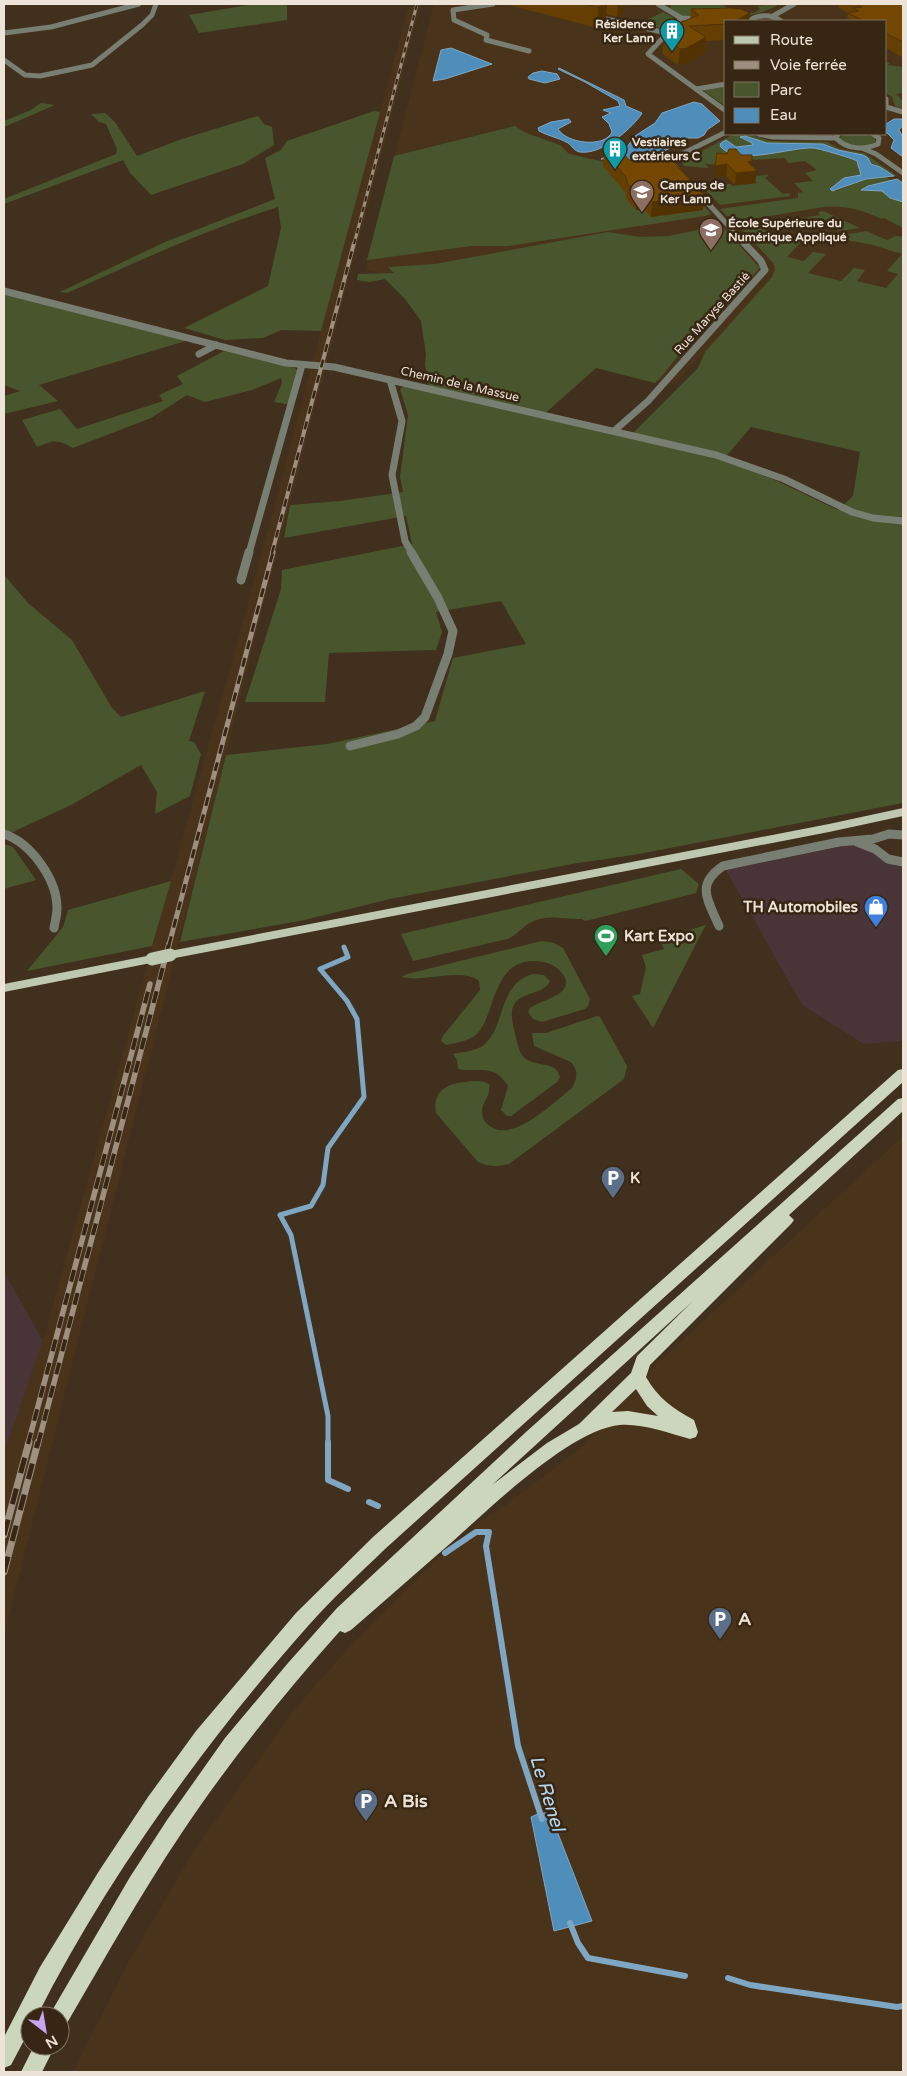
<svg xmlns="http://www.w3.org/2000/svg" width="907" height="2076" font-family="'Varela Round',sans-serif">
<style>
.built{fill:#49341b;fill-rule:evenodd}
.industrial{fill:#493538}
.green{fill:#49562d;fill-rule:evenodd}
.water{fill:#4f8dbb;stroke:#7fa7c3}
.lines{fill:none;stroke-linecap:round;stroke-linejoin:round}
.stream-far1{stroke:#7fa7c3;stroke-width:5}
.stream{stroke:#7fa7c3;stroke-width:6}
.pedestrian{stroke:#797e73;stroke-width:5}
.minor-far2{stroke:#797e73;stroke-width:5}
.minor-far1{stroke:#797e73;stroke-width:7}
.minor{stroke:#797e73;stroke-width:9}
.tertiary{stroke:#797e73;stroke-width:5}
.primary{fill:#bec8b0;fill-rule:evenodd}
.trunk{fill:#ccd6bc;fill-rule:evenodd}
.rail-far4-casing{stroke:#9d9080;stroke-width:3}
.rail-far3-casing{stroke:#9d9080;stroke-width:4}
.rail-far2-casing{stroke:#9d9080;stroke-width:5}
.rail-far1-casing{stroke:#9d9080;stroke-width:5.5}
.rail-casing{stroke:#9d9080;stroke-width:7}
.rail-far4{stroke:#362613;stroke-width:2;stroke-dasharray:5.5;stroke-linecap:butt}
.rail-far3{stroke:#362613;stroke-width:2.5;stroke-dasharray:8;stroke-linecap:butt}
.rail-far2{stroke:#362613;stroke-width:3;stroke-dasharray:9;stroke-linecap:butt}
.rail-far1{stroke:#362613;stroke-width:4;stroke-dasharray:12;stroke-linecap:butt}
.rail{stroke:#362613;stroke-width:5;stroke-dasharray:16;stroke-linecap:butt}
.primary-bridge{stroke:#bec8b0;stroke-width:13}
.wall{fill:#643e03}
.shaded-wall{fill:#513202}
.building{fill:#744803;stroke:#513202}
.labels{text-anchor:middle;stroke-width:5;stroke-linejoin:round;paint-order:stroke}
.far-poi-label{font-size:12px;font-weight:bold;fill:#eee3d7;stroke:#362613;text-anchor:start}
.far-street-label{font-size:12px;fill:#eee3d7;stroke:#362613}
.poi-label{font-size:15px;font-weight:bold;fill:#eee3d7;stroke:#362613;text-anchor:start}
.near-poi-label{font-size:18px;font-weight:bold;fill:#eee3d7;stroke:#362613;text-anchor:start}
.near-water-label{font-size:19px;font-style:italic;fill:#b7d7f1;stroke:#362613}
</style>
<rect width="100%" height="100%" fill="#40301d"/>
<g class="built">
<path d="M409 4H421L267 591 4 1635V1453L43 1341 251 592Z"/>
<path d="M434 4H903V524L877 408 699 357 675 385 597 366 430 384 419 309 390 275 365 270ZM726 21H886V134H726Z"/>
<path d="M903 1136V2072H73L129 1961 192 1854 293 1711 350 1646 420 1575 481 1521 503 1507 582 1447 646 1374Z"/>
</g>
<g class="industrial">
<path d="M850 845 869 850 896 866 903 865V1039L900 1041 864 1044 802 1005 726 870Z"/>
<path d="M4 1272 43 1341 4 1453Z"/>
</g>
<g class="green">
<path d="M254 4H287V20L199 33 189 15Z"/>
<path d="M671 4 723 5 740 15 756 12 760 9 757 6 780 4C750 21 721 17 688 17L680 15 670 9Z"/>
<path d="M663 12 674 18 663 29 640 23Z"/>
<path d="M886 62 890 63 888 65 903 67V93L896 94 902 100 903 109 895 106 892 97 886 93Z"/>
<path d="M726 86V107L703 90Z"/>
<path d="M41 103 55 105 4 127V121L31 110Z"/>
<path d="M374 111 380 112 321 331 281 330 263 338 225 340 184 328 268 286 281 228 278 207C205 230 137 262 67 293L60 292 165 242 275 199 265 158 281 150 287 141Z"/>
<path d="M105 113 115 122 137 156 182 139 258 116 264 124 272 127 274 145 243 164 151 195 130 173 123 160 4 204V199L116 154 117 149 106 124 99 122 91 114Z"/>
<path d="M515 126 526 133 560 145 569 154 609 163 643 161 686 149 669 158 668 165 711 214 705 216 508 246H471L367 260 394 156Z"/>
<path d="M734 134H748L771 141 827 142 840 149 864 153 897 176H894L855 153 838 150 823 144 767 143 745 136H742V139L752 143 753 145 736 147 726 140 721 143 758 155 813 148 855 159 859 163 861 175 844 178 833 186 836 191 866 179 885 176 892 181 868 186 861 190 882 191 890 198 903 202V228L884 218 882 219C858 209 849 206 823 207L733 222 720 209 798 198V193L803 192 794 183 813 181 805 173 817 170 805 161 788 163 785 158 737 161 725 165 705 164 709 168 684 166 682 163 683 161Z"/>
<path d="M845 134H866L874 137 876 141C867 149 849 147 840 139L841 136Z"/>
<path d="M769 175 765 178 783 194 789 193 790 196 720 205 701 185 730 184 733 186 757 183 747 176Z"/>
<path d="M823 211 860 228 839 231 829 223 815 225 807 218 789 222 798 229 774 223 820 215 818 212Z"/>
<path d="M721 225 760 268 704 324 661 377 655 383 596 368 541 417 628 438 698 368 705 352 772 277 775 270 774 264 739 226 767 229 765 232 802 241 787 257 804 261 813 252 826 254 808 273 841 281 854 268 865 270 857 281 886 288 898 274 887 271 902 254 873 245 841 239 851 237 848 234 866 231 887 240 896 236 903 237V803L639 854 572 864 390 899 300 921 180 942 226 755 327 744 435 721 453 658 526 644 501 601 436 612 442 632 436 650 329 653 325 702H245L281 589 282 570 412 544 406 516 284 538 290 505 340 501 403 492 400 477 408 415 400 389 404 386 429 385 425 365 426 354 421 321 405 299 385 279 369 282 357 280 358 274 394 273 388 267 435 264 608 232 641 237 669 236ZM751 427 860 452 853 496 838 510 777 481 723 460Z"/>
<path d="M4 294 189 340 39 385 58 401 4 414V396L20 391 4 385Z"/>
<path d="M224 351 295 368 300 374 291 405 274 402 282 383 281 378 252 390 205 402 187 395 151 418 73 448C57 439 53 440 37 447L22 420 60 409 77 429 163 401 159 395 183 384 177 376Z"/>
<path d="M4 575 28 603 72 640 112 708 121 717 205 691 189 741 194 742 201 754 190 796 155 814 157 792 141 765 71 805 4 836Z"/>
<path d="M4 844 13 847 36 880 4 889Z"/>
<path d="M681 869 699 884 696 893 594 919 585 921 582 919C566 920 549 914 534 921 523 925 518 935 507 939L413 961 401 934Z"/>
<path d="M171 881 152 946 27 971 63 927 68 910Z"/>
<path d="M706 925 702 932 653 1028 632 996 640 994 646 967 642 955 664 949 659 939Z"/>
<path d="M542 941 554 943 563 948 590 999 588 1006 585 1009 542 1022 533 1019 528 1012 530 1008C541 999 580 994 561 972 555 964 543 961 533 961 492 962 496 1012 478 1033 470 1041 456 1043 446 1045L441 1041 443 1036 480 990 479 981C461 967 424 983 402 977L407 974Z"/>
<path d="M533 974 544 975 550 981C542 1000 502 986 514 1029 516 1037 518 1049 522 1055 532 1069 556 1059 560 1077L557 1082 511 1116H507L501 1110 508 1086C494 1063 480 1073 458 1069L457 1060 453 1054C464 1052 478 1051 486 1043 505 1025 499 983 533 974Z"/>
<path d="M597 1016 600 1017 627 1066 624 1079 509 1164C497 1167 489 1167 478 1162L436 1113C432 1092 447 1083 466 1082 474 1081 481 1080 489 1084 492 1097 478 1105 483 1117 484 1122 489 1126 493 1128 516 1140 554 1102 572 1088 577 1079 579 1071 571 1062L534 1046 532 1033H546Z"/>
</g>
<g class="water">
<path d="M451 48 492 64 445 79 433 81 441 50Z"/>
<path d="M559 68 624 100 626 106 642 113 641 115C629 131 601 155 580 152 574 151 572 146 568 143 560 138 548 136 539 131L538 128 551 122 569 119 571 122 558 129C567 144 605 148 612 132L609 124 602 117 611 113 603 110 620 106 618 101 585 82 558 69Z"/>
<path d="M542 71 557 74 560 79 545 83 529 79 528 77 533 73Z"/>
<path d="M694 102 702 104 720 121 707 130 704 135 698 138H687L661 153 638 160 601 159 627 147 635 136 655 123 662 113Z"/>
<path d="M894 119H903V125L899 130 903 137V157L891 148 894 140 886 132V124Z"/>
<path d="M745 136 767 143 823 144 838 150 863 155 868 158 871 164 880 167 894 176 866 179 832 191 830 189 844 178 861 175 857 161C852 158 817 148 813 148 790 147 736 167 720 146L721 143 726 140 736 147 753 145 752 143 740 137Z"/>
<path d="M897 179 903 183V202L890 198 882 191 861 190 868 186Z"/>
<path d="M540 1813H550L592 1921 554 1931 531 1817Z"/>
</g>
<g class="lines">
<path class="stream-far1" d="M328 1444V1416L291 1235 280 1215 311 1206 323 1185 328 1148 364 1097 357 1019 347 1001 320 969 348 957 344 947"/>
<g class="stream">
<path d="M328 1442V1480L348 1489"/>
<path d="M369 1502 378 1506"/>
<path d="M445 1553 476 1532H489L486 1546 518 1746 542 1819"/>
<path d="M570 1923 578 1943 588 1958 685 1976"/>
<path d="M728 1978 750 1985 897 2007 903 2006"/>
</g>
<g class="pedestrian">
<path d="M594 16 666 33"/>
<path d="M696 89 726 84"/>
</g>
<g class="minor-far2">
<path d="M493 4 453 10 454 20 487 35 486 40 529 51"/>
<path d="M4 60 25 75 40 76 92 65 142 25 152 15 156 4"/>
<path d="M886 107 903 112"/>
<path d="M678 170 671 162 672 159 726 132"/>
<path d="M695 189 745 244"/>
</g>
<g class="minor-far1">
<path d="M4 291 286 363 334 367 716 455 784 479 852 512 873 518 903 521"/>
<path d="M199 354 216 345"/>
<path d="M390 380 402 421 392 475 405 541 412 553"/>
<path d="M614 431 648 401 765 270 761 261 744 243"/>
<path d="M249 553 302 365"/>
</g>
<g class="minor">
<path d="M241 580 249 552"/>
<path d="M350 746 398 734 416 726 425 717 448 654 453 631 438 598 411 552"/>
<path d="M4 834C31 843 57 879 57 908 57 915 55 922 54 928"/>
<path d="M857 842 875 849 888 859 903 862"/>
<path d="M719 926C708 900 695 885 723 866L839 842 873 839 889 834 903 835"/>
</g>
<g class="tertiary">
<path d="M658 4 681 18"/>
<path d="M773 16 794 4"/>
<path d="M703 19 681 18 648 54 726 111"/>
<path d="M749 21C758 14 772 14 781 21"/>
<path d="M4 33 51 27 139 4"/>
<path d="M886 99V105"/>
<path d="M759 134 773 137 836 138"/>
<path d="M838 134 836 138C847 150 864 150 878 144L879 138 873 134"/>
<path d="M864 149 876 154 903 173"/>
</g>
<g class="primary">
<path d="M903 808V816L829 832 170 959 164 955 170 951 829 824Z"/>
<path d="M152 955 158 959 156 962 4 992V984Z"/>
</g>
<g class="trunk">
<path d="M903 1069V1082L385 1549C359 1574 332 1599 308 1626 205 1742 107 1878 37 2016H30V2029L11 2065 4 2068V2037L40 1967 99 1871 148 1797 196 1731 296 1613 373 1537 436 1481 898 1070Z"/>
<path d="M903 1098V1111L789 1215 794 1220 791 1224 650 1365 646 1377C658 1398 673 1409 694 1420L698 1432 696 1437 690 1439C668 1433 642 1423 619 1425 569 1431 490 1508 452 1542 418 1571 385 1601 351 1630L345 1633 340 1631C283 1695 229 1762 181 1834 140 1895 104 1960 67 2023L60 2026V2016H50L53 2009 130 1877 167 1820 225 1738 288 1663 337 1608 526 1432 898 1099ZM693 1301 637 1356 631 1373 579 1424 547 1443 492 1485ZM636 1389 647 1406 658 1416 628 1411 612 1412Z"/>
<path d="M34 2046H55L42 2072H21Z"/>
</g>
<defs>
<path id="rail-far4" d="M354 244 417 4"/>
<path id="rail-far3" d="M272 553 354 243"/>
<path id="rail-far2" d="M169 945 273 552"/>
<g id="rail-far1">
<path d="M28 1444 150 984"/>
<path d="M38 1444 169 944"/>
</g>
<g id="rail">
<path d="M4 1535 29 1442"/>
<path d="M4 1572 38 1442"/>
</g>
</defs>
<use href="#rail-far4" class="rail-far4-casing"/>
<use href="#rail-far3" class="rail-far3-casing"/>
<use href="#rail-far2" class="rail-far2-casing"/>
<use href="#rail-far1" class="rail-far1-casing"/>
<use href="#rail" class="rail-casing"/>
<use href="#rail-far4" class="rail-far4"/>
<use href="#rail-far3" class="rail-far3"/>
<use href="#rail-far2" class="rail-far2"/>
<use href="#rail-far1" class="rail-far1"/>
<use href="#rail" class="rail"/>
<path class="primary-bridge" d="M152 959 170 955"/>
</g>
<g class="wall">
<path d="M509 4H625L624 13 617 17 606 14V23L597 28 509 5Z"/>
<path d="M839 4H903V58L886 48V21H847L848 13 838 7Z"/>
<path d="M691 9 750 13 749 21H726V40L706 41 705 53 686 64 678 65 662 53 664 37 690 19Z"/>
<path d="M604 152 629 160 704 195 703 210 651 217 644 209 636 210 627 200 625 192 603 166Z"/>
<path d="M727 154 741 155 752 161V166L755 183 735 185 726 176 714 177Z"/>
</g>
<g class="shaded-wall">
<path d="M605 4H607L606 23 597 28 598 7Z"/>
<path d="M618 4H625L624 13 617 17Z"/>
<path d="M750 13 749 21H735Z"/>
<path d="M706 37 705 53 686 64 678 65 680 49Z"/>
<path d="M752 161 751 172 757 171 755 183 735 185 736 173 748 162Z"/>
<path d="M727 164 726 176 714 177 715 166Z"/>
<path d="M645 194 644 209 636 210 637 195Z"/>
<path d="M704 195 703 210 651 217 652 202Z"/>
</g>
<g class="building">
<path d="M583 4H605L598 7Z"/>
<path d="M857 4H903V42L886 33V21H864L848 13 859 11 853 8 862 7Z"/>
<path d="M730 8 741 9 750 13 735 21H726V24L689 26 706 37 687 48 680 49 664 37 677 24 699 15 691 9Z"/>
<path d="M618 147 629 160 668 156 704 195 652 202 645 194 637 195 628 185 626 177 604 152Z"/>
<path d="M729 149H736L741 155H752V161L748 162 757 171 736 173 727 164 715 166 717 153 727 154Z"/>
</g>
<defs>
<symbol id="building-pin" viewBox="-11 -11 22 30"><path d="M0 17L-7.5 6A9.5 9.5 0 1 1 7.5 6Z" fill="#0f9aa8" stroke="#362613"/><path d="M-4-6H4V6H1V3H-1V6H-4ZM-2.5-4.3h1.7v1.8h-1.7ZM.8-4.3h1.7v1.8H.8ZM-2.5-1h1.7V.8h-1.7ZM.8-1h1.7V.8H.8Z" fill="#fff"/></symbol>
<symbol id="university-pin" viewBox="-11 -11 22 30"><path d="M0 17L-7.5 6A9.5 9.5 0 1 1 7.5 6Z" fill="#8d6e63" stroke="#362613"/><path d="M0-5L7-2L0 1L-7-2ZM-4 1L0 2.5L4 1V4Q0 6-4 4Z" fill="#fff"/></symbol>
<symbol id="shop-pin" viewBox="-11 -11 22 30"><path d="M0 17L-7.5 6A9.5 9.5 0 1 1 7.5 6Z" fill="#3f7fe0" stroke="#362613"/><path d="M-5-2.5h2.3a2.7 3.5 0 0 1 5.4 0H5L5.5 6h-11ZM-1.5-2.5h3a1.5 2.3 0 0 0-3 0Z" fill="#fff"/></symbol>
<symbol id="stadium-pin" viewBox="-11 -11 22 30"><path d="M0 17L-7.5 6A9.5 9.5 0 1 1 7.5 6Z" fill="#2e9e5b" stroke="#362613"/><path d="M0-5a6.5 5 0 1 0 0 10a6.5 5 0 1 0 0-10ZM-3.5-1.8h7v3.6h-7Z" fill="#fff"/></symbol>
<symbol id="parking-pin" viewBox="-11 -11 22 30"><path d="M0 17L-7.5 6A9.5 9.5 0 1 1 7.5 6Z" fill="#5c6f8a" stroke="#362613"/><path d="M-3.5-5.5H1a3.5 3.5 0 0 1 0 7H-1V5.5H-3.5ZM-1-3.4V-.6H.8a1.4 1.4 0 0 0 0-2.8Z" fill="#fff"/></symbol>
</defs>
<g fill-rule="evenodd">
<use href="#building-pin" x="658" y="17" width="28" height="38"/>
<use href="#building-pin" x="601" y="135" width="28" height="38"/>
<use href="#university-pin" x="628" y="178" width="28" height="38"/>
<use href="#university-pin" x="697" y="216" width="28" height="38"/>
<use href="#shop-pin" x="862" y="893" width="28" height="38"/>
<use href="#stadium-pin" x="592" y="922" width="28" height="38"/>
<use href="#parking-pin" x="599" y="1164" width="28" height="38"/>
<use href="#parking-pin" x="706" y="1605" width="28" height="38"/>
<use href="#parking-pin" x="352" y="1787" width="28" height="38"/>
</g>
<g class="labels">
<g class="far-poi-label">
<text x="654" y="28" text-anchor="end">Résidence<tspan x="654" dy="14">Ker Lann</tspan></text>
<text x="632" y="146">Vestiaires<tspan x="632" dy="14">extérieurs C</tspan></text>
<text x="660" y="189">Campus de<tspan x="660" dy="14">Ker Lann</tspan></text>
<text x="728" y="227">École Supérieure du<tspan x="728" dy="14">Numérique Appliqué</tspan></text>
</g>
<g class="far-street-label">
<text transform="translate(712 313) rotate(-48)" y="4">Rue Maryse Bastié</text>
<text transform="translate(460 384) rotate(13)" y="4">Chemin de la Massue</text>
</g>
<g class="poi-label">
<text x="858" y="912" text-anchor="end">TH Automobiles</text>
<text x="624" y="941">Kart Expo</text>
<text x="630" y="1183">K</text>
</g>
<g class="near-poi-label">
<text x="738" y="1625">A</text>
<text x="384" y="1807">A Bis</text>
</g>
<g class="near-water-label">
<text transform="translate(548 1793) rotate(73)" y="7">Le Renel</text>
</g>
</g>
<rect width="907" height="2076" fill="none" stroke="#eee3d7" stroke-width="10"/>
<rect x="724" y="20" width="162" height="115" fill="#362613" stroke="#807261"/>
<rect x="734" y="36" width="25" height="8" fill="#bec8b0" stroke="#807261"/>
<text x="770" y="45" font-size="15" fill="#eee3d7">Route</text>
<rect x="734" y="61" width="25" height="8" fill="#9d9080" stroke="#807261"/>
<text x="770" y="70" font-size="15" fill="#eee3d7">Voie ferrée</text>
<rect x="734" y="82" width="25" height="15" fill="#49562d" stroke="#807261"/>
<text x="770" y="95" font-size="15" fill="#eee3d7">Parc</text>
<rect x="734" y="108" width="25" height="15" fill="#4f8dbb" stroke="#807261"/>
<text x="770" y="120" font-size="15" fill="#eee3d7">Eau</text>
<g transform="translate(45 2031) rotate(149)"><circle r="24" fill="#362613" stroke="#807261"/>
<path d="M0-4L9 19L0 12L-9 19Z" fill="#c5a6f1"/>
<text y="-8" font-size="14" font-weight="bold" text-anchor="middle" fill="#eee3d7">N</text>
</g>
</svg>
